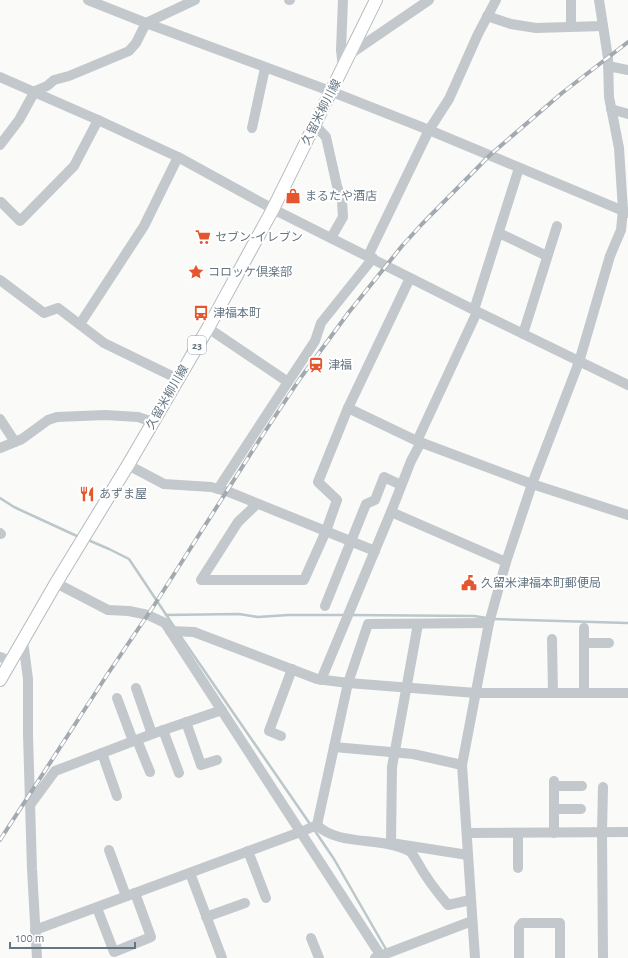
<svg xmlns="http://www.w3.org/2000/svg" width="628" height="958" font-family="'Alegreya Sans','Noto Sans JP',sans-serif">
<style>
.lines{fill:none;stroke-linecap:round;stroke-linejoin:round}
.stream{stroke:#bbc7cb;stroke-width:2.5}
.major-casing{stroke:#b5babe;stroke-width:14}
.minor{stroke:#c3c8cc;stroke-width:10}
.major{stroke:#fff;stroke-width:12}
.rail-casing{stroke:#a2aab0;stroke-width:4}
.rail{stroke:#fff;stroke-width:2.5;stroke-dasharray:8;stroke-linecap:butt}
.labels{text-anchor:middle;stroke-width:4;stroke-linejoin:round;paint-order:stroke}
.shield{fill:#fff;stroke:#939fa8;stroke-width:1}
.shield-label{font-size:11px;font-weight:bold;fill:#657683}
.street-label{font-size:12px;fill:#657683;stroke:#fff}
.poi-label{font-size:12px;fill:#657683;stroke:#fff;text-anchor:start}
</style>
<rect width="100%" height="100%" fill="#fafaf8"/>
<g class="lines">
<g class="stream">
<path d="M0 498 14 507 79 537"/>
<path d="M88 540 109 549 129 559 175 628"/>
<path d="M166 615 239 614 258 617 288 615H345"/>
<path d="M350 615 474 616 487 618"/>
<path d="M494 619 628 623"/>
<path d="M179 634 310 824"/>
<path d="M313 828 334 859 387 951"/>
</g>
<defs>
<path id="major" d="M0 680 56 583 128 465 208 328 273 209 376 0"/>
</defs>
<use href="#major" class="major-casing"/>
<g class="minor">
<path d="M88 0 146 23 330 91 429 130 628 213"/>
<path d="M289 0H290"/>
<path d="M571 0V27"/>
<path d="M487 16 511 24 536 28 603 26"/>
<path d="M350 54 429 0"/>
<path d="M608 66 628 70"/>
<path d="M343 68 341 50 343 0"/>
<path d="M0 77 98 120 178 157 273 209 474 310 628 385"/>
<path d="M611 109 628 114"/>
<path d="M314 124 326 137 337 186 342 201 343 217 331 238"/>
<path d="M252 128 265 68"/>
<path d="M0 145 19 120 35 91 47 86 54 80 69 76 129 51 136 43 146 23 195 0"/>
<path d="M0 203 1 202 20 221 74 166 98 120"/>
<path d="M499 233 547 256"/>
<path d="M368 256 429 130 449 99 478 34 496 0"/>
<path d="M0 280 44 313 58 308 104 343 178 379"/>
<path d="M474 310 519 168"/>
<path d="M80 324 144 226 178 157"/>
<path d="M208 328 288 382 315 341 321 323 373 258"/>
<path d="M523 334 557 226"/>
<path d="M348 408 417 441 532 484 628 515"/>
<path d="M0 419 15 442"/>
<path d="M417 441 477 312"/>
<path d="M0 448 22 439 48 420 57 417 105 415 138 417 153 422"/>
<path d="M128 465 164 484 211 487 229 492 375 551"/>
<path d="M218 489 288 382"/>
<path d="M257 504 238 522 201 580H304L326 531 337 500 318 482 348 408 410 278"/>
<path d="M391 512 506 562"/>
<path d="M0 533 1 534"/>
<path d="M56 583 108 610 129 611 148 615 165 623 381 956"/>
<path d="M325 606 366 504 375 500 384 477 401 485"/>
<path d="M418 624 392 767 391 843 468 855"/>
<path d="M170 631 194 632 317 679 348 683 476 693H628"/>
<path d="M552 639 553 693"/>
<path d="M23 641 28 679V735L32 869 37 958"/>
<path d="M584 643H609"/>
<path d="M0 657 11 661"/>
<path d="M321 680 391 512 411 461 421 442"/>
<path d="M136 688 152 734"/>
<path d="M584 693V628"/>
<path d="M117 698 133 741"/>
<path d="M186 722 201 765 217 760"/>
<path d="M163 730 179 773"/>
<path d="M281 736 269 731 292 669"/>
<path d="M137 740 150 772"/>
<path d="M334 747 413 754 462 765"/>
<path d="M102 753 117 796"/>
<path d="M554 781V833"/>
<path d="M554 786H582"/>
<path d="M30 805 55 771 152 734 222 710"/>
<path d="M554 809H581"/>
<path d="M317 825 348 683 368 624 489 623"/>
<path d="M317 825C339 847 382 836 409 851 413 853 415 859 418 863 426 878 437 892 448 905L470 900"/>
<path d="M467 833 628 832"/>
<path d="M518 833V868"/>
<path d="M109 850 126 896"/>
<path d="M248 851 266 898"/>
<path d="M190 873 222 958"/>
<path d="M97 908 114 952 151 937 135 893"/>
<path d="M206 917 245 903"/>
<path d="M35 930 303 831 317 825"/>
<path d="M311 938 319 958"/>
<path d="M375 958 472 921"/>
<path d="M475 958 462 765 489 623 506 562 532 484 579 362 610 256 621 230 623 210 619 148 609 97 608 58 599 0"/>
<path d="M519 958V927L522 923H560V958"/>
<path d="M603 958 602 832 603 787"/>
</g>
<use href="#major" class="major"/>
<defs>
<path id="rail" d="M0 840 107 675 155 604 260 439 299 380 349 312 402 246 422 224 490 155 562 93 628 42"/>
</defs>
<use href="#rail" class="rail-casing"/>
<use href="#rail" class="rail"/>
</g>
<defs>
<symbol id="shop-bare" viewBox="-9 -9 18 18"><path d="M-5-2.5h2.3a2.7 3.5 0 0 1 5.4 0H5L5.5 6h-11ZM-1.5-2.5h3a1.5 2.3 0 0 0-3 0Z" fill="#e4572e" stroke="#fff" stroke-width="2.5" paint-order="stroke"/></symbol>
<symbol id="supermarket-bare" viewBox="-9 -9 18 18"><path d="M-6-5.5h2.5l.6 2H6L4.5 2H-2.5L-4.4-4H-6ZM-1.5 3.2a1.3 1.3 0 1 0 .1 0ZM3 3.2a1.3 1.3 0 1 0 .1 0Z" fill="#e4572e" stroke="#fff" stroke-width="2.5" paint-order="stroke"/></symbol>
<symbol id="sight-bare" viewBox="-9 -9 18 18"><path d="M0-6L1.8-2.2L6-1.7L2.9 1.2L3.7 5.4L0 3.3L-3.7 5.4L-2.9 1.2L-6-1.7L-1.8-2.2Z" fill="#e4572e" stroke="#fff" stroke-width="2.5" paint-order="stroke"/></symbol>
<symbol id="bus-bare" viewBox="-9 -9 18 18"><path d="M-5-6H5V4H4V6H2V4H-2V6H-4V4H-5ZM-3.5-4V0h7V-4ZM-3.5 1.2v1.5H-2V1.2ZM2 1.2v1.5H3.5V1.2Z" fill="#e4572e" stroke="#fff" stroke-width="2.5" paint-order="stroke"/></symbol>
<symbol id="station-bare" viewBox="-9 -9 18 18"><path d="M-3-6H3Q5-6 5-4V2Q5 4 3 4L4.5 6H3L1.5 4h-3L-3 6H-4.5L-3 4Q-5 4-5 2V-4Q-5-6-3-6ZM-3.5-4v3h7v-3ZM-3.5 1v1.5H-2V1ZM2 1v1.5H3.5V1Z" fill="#e4572e" stroke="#fff" stroke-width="2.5" paint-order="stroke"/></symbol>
<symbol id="restaurant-bare" viewBox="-9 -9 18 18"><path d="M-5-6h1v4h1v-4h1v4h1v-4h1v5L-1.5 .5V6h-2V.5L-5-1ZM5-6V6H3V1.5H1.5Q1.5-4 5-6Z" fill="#e4572e" stroke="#fff" stroke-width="2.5" paint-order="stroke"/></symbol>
<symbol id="civic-bare" viewBox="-9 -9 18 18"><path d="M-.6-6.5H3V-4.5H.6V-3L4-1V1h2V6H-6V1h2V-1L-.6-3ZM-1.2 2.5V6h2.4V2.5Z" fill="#e4572e" stroke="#fff" stroke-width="2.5" paint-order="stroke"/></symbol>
</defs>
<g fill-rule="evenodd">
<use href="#shop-bare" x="282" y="185" width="22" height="22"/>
<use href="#supermarket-bare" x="192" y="226" width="22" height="22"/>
<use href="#sight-bare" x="185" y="261" width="22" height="22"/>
<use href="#bus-bare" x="190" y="302" width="22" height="22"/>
<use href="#station-bare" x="305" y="354" width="22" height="22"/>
<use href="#restaurant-bare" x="76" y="483" width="22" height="22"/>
<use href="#civic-bare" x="458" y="572" width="22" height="22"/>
</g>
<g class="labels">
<rect class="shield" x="188" y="336" width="18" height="18" rx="3"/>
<g class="shield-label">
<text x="197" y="349">23</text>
</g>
<g class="street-label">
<text transform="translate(321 112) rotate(-63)" y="4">久留米柳川線</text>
<text transform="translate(167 397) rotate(-60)" y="4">久留米柳川線</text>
</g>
<g class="poi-label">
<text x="305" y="200">まるたや酒店</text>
<text x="215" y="241">セブン-イレブン</text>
<text x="208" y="276">コロッケ倶楽部</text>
<text x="213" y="317">津福本町</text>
<text x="328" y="369">津福</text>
<text x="99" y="498">あずま屋</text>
<text x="481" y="587">久留米津福本町郵便局</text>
</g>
</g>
<path d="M10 942v6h125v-6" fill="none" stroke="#657683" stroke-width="2"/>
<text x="16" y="942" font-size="12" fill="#657683" stroke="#ffffff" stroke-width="3" paint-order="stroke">100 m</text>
</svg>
